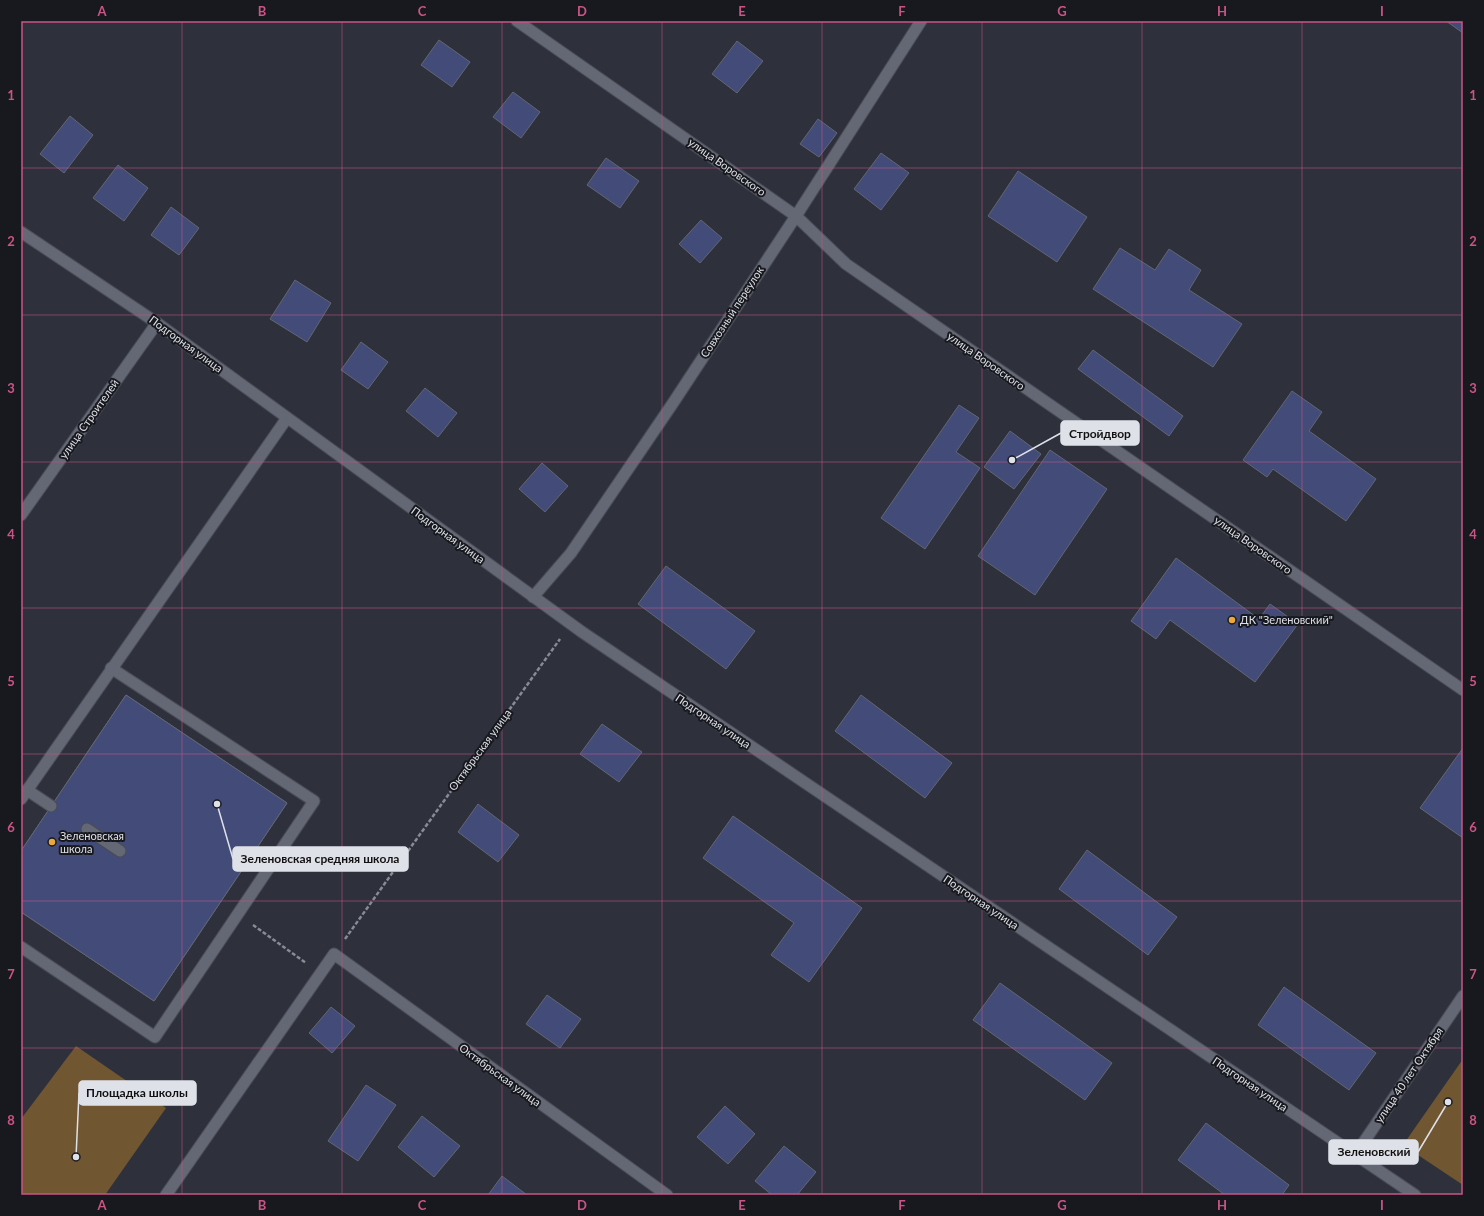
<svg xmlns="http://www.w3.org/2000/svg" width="1484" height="1216" font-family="Lato,sans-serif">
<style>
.green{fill:#705631}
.building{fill:#434c78;stroke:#626673;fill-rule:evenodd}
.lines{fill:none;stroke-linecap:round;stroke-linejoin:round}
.service-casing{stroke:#4a4c56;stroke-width:13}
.minor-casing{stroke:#4a4c56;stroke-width:13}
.tertiary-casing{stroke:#4a4c56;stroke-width:13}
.path{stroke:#888a94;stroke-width:2.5;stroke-dasharray:4 2;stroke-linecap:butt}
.service{stroke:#646875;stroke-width:11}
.minor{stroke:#646875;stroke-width:11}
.tertiary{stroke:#646875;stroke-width:11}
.grid{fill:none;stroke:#cb5486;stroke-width:1;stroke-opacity:0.55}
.poi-dot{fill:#eda83c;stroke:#17191e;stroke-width:1.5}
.labels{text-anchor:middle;stroke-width:4;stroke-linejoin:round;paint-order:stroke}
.street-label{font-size:11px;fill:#dfe1e9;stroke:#17191e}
.poi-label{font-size:11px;fill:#dfe1e9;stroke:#17191e;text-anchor:start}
.leader{fill:none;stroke:#dfe1e9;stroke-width:1.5}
.callout-dot{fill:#dfe1e9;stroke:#17191e;stroke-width:1.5}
.callout{fill:#dfe1e9;stroke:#dfe1e9;stroke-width:1.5}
.callout-label{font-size:12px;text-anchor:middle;font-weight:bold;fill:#111}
.neatline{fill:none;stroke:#cb5486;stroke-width:1.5}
.grid-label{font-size:13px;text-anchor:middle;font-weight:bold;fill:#cb5486}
</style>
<rect width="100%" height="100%" fill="#2e313c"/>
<g class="green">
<path d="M76 1046 166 1108 105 1195H21V1119Z"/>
<path d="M1463 1059V1185L1403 1145Z"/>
</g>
<g class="building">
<path d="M1446 21H1463V33Z"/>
<path d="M439 40 470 62 452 87 421 65Z"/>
<path d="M737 41 763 61 737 93 712 74Z"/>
<path d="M513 92 540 112 521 138 493 117Z"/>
<path d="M70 116 93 135 64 173 40 154Z"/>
<path d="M818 119 837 133 819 157 800 144Z"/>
<path d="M881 153 909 173 881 210 854 189Z"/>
<path d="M606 158 639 181 620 208 587 185Z"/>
<path d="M118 165 148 188 124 221 93 198Z"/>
<path d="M1018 171 1087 217 1057 262 988 216Z"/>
<path d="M171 207 199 228 179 255 151 235Z"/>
<path d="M701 220 722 238 700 263 679 244Z"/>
<path d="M1120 248 1155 270 1169 249 1201 270 1189 290 1242 324 1213 367 1093 289Z"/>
<path d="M295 280 331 303 307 342 270 319Z"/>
<path d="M361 342 388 362 368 389 341 370Z"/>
<path d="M1093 350 1183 416 1169 436 1078 369Z"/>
<path d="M425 388 457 413 438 437 406 411Z"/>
<path d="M1292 391 1322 412 1309 431 1376 479 1346 521 1273 469 1267 477 1243 460Z"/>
<path d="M959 405 979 418 956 452 980 468 925 549 881 518Z"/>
<path d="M1010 431 1041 454 1014 489 984 467Z"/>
<path d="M1050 450 1107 489 1035 595 978 556Z"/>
<path d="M542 463 568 486 545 512 519 489Z"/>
<path d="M1176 558 1259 619 1270 604 1298 624 1255 682 1170 620 1156 639 1131 621Z"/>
<path d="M666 566 755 631 726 669 638 604Z"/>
<path d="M126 695 287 803 154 1001 21 912V851ZM130 767 225 833 160 925 65 859Z"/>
<path d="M126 695 287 803 154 1001 21 912V851Z"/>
<path d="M861 695 952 763 925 798 835 731Z"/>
<path d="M602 724 642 752 619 782 580 754Z"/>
<path d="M1463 748V838L1420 808Z"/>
<path d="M478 804 519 835 498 862 458 832Z"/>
<path d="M733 816 862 908 809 982 771 955 794 923 703 858Z"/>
<path d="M1087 850 1177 917 1148 955 1059 889Z"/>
<path d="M1000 983 1112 1063 1085 1100 973 1020Z"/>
<path d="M1284 987 1376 1053 1349 1090 1258 1025Z"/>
<path d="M547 995 581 1019 560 1048 526 1024Z"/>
<path d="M331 1007 355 1026 332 1053 309 1033Z"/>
<path d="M366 1085 396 1105 358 1161 328 1141Z"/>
<path d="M725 1106 755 1134 728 1164 697 1137Z"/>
<path d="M422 1116 460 1146 434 1177 398 1147Z"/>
<path d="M1206 1123 1289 1185 1282 1195H1225L1178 1160Z"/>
<path d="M784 1146 816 1172 797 1195H772L755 1181Z"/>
<path d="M502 1176 527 1195H488Z"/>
</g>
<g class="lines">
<defs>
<g id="service">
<path d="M27 790 51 806"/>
<path d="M21 799 287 418"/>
<path d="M87 829 120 851"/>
<path d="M21 947 155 1037 314 801 111 668"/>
</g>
<g id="minor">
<path d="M517 21 796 216 846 264 1463 690"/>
<path d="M21 232 157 323"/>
<path d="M533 597 571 553 673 403 796 216 921 21"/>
<path d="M166 1195 334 954 667 1195"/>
</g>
<g id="tertiary">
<path d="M21 515 157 323 582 632 1415 1195"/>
<path d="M1355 1155 1463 996"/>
</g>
</defs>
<use href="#service" class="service-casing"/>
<use href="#minor" class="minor-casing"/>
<use href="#tertiary" class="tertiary-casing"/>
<g class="path">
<path d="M253 925 306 963"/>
<path d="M345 939 560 639"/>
</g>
<use href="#service" class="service"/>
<use href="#minor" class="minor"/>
<use href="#tertiary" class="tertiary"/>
</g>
<path class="grid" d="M182 21V1195M342 21V1195M502 21V1195M662 21V1195M822 21V1195M982 21V1195M1142 21V1195M1302 21V1195M21 168H1463M21 315H1463M21 462H1463M21 608H1463M21 754H1463M21 901H1463M21 1048H1463"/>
<g class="poi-dot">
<circle cx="1232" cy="620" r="4"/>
<circle cx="52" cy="842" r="4"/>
</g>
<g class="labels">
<g class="street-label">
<text transform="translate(727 167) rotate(35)" y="4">улица Воровского</text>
<text transform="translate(732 312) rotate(-57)" y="4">Совхозный переулок</text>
<text transform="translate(186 344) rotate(36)" y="4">Подгорная улица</text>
<text transform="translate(986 361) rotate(35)" y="4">улица Воровского</text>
<text transform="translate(89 419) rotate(-55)" y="4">улица Строителей</text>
<text transform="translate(448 535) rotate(36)" y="4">Подгорная улица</text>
<text transform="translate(1253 545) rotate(35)" y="4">улица Воровского</text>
<text transform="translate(713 721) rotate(34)" y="4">Подгорная улица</text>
<text transform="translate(480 750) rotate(-54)" y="4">Октябрьская улица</text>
<text transform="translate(981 902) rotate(34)" y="4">Подгорная улица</text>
<text transform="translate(500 1075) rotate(36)" y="4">Октябрьская улица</text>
<text transform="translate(1409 1075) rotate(-56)" y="4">улица 40 лет Октября</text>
<text transform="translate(1250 1084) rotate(34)" y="4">Подгорная улица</text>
</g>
<g class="poi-label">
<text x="1240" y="624">ДК "Зеленовский"</text>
<text x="60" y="840">Зеленовская<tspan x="60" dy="13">школа</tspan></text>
</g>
</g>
<path class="leader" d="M1012 460L1061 433M217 804L233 859M76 1157L79 1093M1448 1102L1418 1152"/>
<g class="callout-dot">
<circle cx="1012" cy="460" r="4"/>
<circle cx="217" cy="804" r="4"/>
<circle cx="76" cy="1157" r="4"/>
<circle cx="1448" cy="1102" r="4"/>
</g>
<g class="callout">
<rect x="1061" y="421" width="78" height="24" rx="4"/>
<rect x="233" y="847" width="175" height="24" rx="4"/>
<rect x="79" y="1081" width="117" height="24" rx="4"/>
<rect x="1329" y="1140" width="89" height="24" rx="4"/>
</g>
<g class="callout-label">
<text x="1100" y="438">Стройдвор</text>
<text x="320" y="863">Зеленовская средняя школа</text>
<text x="137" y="1097">Площадка школы</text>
<text x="1374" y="1156">Зеленовский</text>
</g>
<rect width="1484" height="1216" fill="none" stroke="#17191e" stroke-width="44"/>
<rect x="22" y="22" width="1440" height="1172" class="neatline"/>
<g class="grid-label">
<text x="102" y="16">A</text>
<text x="262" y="16">B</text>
<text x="422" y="16">C</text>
<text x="582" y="16">D</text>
<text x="742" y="16">E</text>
<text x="902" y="16">F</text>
<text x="1062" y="16">G</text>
<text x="1222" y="16">H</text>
<text x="1382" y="16">I</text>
<text x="11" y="100">1</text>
<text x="1473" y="100">1</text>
<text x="11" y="246">2</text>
<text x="1473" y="246">2</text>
<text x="11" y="393">3</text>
<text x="1473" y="393">3</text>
<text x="11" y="539">4</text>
<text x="1473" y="539">4</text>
<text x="11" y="686">5</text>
<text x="1473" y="686">5</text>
<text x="11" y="832">6</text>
<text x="1473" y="832">6</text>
<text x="11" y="979">7</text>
<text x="1473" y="979">7</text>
<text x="11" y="1125">8</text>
<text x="1473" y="1125">8</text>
<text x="102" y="1210">A</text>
<text x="262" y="1210">B</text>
<text x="422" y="1210">C</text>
<text x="582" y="1210">D</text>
<text x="742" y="1210">E</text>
<text x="902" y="1210">F</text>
<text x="1062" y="1210">G</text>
<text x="1222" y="1210">H</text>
<text x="1382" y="1210">I</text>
</g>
</svg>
